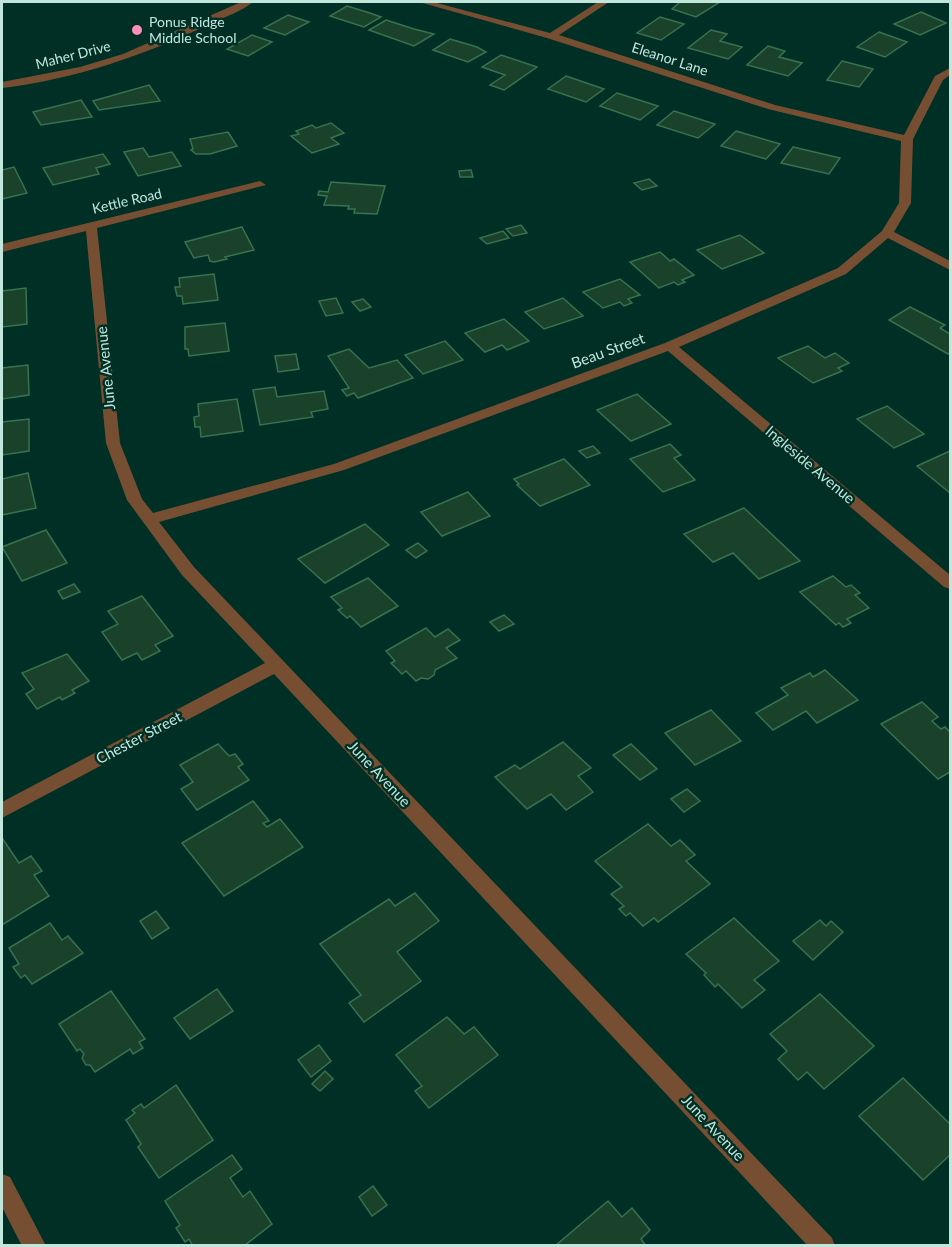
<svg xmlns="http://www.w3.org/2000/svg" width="952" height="1247" font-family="Lato,sans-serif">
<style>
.building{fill:#1a412a;stroke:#36734f;stroke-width:1.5}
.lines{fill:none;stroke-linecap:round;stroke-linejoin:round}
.minor{fill:#764f33;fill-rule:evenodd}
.poi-dot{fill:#ff8ebb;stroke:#002f26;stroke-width:2}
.labels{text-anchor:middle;stroke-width:5;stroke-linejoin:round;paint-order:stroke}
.far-poi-label{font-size:14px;fill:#c1e7dc;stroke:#002f26;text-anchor:start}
.far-street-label{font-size:14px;fill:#c1e7dc;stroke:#002f26}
.street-label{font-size:15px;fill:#c1e7dc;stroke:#002f26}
</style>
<rect width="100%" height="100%" fill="#002f26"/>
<g class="building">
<path d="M680 2H720L696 17 672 9Z"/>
<path d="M347 6 370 13 381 17 364 27 330 16Z"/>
<path d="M921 12 946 23 920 35 894 24Z"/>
<path d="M288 15 309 22 285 35 264 28Z"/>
<path d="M660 17 684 24 661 40 637 33Z"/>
<path d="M386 20 414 29 434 34 414 46 369 30Z"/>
<path d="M711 30 727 34 720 41 742 47 728 59 688 48Z"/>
<path d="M879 32 907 42 885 57 857 47Z"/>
<path d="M252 35 272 42 248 56 227 49Z"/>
<path d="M450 39 477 47 486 52 468 62 433 50Z"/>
<path d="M768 46 785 51 779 57 802 63 788 76 747 65Z"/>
<path d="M501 55 537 67 504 90 490 85 505 75 482 67Z"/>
<path d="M842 61 873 69 859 87 827 80Z"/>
<path d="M566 76 604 89 586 102 548 89Z"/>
<path d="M149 85 160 101 99 110 93 101Z"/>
<path d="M617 93 658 106 640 120 600 106Z"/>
<path d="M81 100 92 117 41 125 33 112Z"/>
<path d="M674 111 715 124 698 138 657 125Z"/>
<path d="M331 123 344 133 331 138 339 144 312 153 291 136 299 134 296 131 312 125 316 128Z"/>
<path d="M736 131 780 144 766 159 721 146Z"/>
<path d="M228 132 237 146 210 154H196L191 150 193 149 190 139Z"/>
<path d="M793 147 840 158 829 174 781 163Z"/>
<path d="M143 148 149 157 172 152 181 166 138 176 124 152Z"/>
<path d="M103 154 110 164 96 168 99 174 53 185 43 168Z"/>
<path d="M14 167 27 193 2 199V170Z"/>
<path d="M471 170 473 177H460L459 171Z"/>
<path d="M649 179 657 186 642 190 634 183Z"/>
<path d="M331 182 385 186 377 214 354 213 355 209H348L349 206 324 205 327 196 318 195 319 191 328 192Z"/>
<path d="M521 225 527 233 513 236 506 229Z"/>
<path d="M242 227 254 250 225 257 227 259 214 262 210 261 208 255 194 258 185 242Z"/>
<path d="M503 231 509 238 487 244 480 238Z"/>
<path d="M740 235 764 253 722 269 697 250Z"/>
<path d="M660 252 670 261 674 259 694 275 682 280 685 282 678 285 674 282 659 288 630 262Z"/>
<path d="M214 274 218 300 183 304 182 296H177L175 287H180L179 278Z"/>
<path d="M620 279 640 295 628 299 632 303 624 306 620 302 603 308 583 292Z"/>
<path d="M26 288 27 324 2 327V291Z"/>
<path d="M336 298 343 313 326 316 319 301Z"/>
<path d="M563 298 583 316 544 329 525 312Z"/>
<path d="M363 299 371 307 360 311 352 302Z"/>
<path d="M910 307 945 325 940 328 950 334V352L948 354 889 320Z"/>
<path d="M504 319 529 341 507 350 502 345 485 352 465 333Z"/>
<path d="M225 323 229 351 189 356 188 349H185V327Z"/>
<path d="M445 341 463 360 423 374 405 355Z"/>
<path d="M808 346 825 358 835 353 849 363 838 368 842 371 813 383 778 358Z"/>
<path d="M349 349 369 368 397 360 413 378 358 398 354 393 347 396 342 390 349 388 328 356Z"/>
<path d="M296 354 299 369 278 372 275 356Z"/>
<path d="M28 365 29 395 2 399V368Z"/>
<path d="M275 387 277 397 324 391 328 409 311 412 313 417 260 425 253 390Z"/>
<path d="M637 394 671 424 631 441 597 410Z"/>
<path d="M237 399 243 431 201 437 200 427H195L194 417 199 416 198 404Z"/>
<path d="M887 406 924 434 894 448 857 419Z"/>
<path d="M29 419V451L2 455V422Z"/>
<path d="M670 444 681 455 674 458 695 480 663 492 630 459Z"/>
<path d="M593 446 600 453 587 458 579 451Z"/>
<path d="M950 451V493L917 466Z"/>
<path d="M564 459 590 485 540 506 517 485 519 484 514 479Z"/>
<path d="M28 473 36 508 2 515V479Z"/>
<path d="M468 492 490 516 442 536 421 512Z"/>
<path d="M744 508 800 561 759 579 733 553 713 562 684 534Z"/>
<path d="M365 524 389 545 325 583 298 559Z"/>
<path d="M46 530 67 563 22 581 2 547Z"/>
<path d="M418 543 427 551 416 558 406 550Z"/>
<path d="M833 576 846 587 851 585 860 593 855 595 869 608 847 619 851 623 843 627 839 623 836 625 800 592Z"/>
<path d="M368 578 398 606 361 627 350 616 347 618 338 610 342 608 331 597Z"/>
<path d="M74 584 80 592 63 599 58 591Z"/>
<path d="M142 596 173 636 155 645 160 651 142 660 137 653 122 660 102 632 118 624 108 611Z"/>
<path d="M504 615 514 624 499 631 490 622Z"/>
<path d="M426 628 435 637 448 629 460 640 446 648 457 658 435 670 434 675 428 679 421 678 416 681 406 671 402 674 391 663 395 661 386 651Z"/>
<path d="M67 654 89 681 72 690 75 693 62 700 60 697 37 709 26 694 34 689 22 673Z"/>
<path d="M825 670 858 700 817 723 806 711 773 730 756 713 788 695 781 688 810 673 813 677Z"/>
<path d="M922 702 938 717 932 721 941 729 945 727 950 732V772L938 779 881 724Z"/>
<path d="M711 710 741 741 695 765 665 733Z"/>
<path d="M563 742 591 768 578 776 593 792 566 810 551 794 527 809 495 777 515 765 520 769Z"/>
<path d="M218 744 229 756 235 754 243 764 238 767 249 780 197 810 181 789 193 782 180 765Z"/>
<path d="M631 744 657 769 640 780 613 755Z"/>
<path d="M687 789 700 801 684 812 671 799Z"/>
<path d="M253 801 269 821 263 823 267 827 280 819 303 847 224 896 182 843Z"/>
<path d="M648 824 671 846 680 840 695 855 686 861 710 884 658 922 654 918 643 926 630 913 626 916 619 909 624 906 611 894 622 887 595 861Z"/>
<path d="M2 838 19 863 31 856 42 871 34 875 49 896 2 925Z"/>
<path d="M415 893 439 921 397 952 421 981 364 1022 349 1003 361 995 320 944 389 899 395 906Z"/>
<path d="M156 911 169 928 152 939 140 921Z"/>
<path d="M734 918 779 961 754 980 765 990 742 1008 718 984 715 987 704 975 706 973 686 954Z"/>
<path d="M820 920 826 926 831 921 843 932 813 960 793 941Z"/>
<path d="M50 923 62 940 68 936 83 953 32 984 25 975 21 978 13 967 19 964 9 948Z"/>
<path d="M217 989 233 1011 190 1039 174 1018Z"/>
<path d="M111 991 145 1039 139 1042 143 1048 133 1054 130 1049 95 1072 90 1065H86L82 1058 84 1054 80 1049 77 1051 59 1024Z"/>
<path d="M820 994 874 1046 824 1089 807 1072 798 1080 778 1059 787 1051 770 1034Z"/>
<path d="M447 1017 464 1034 474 1027 498 1055 429 1108 415 1091 422 1086 396 1055Z"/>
<path d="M319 1045 331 1061 311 1077 298 1060Z"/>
<path d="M325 1071 333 1079 320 1091 312 1084Z"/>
<path d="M903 1078 950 1124V1155L923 1180 859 1116Z"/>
<path d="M176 1085 213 1140 159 1178 138 1147 141 1144 126 1120 135 1113 132 1110 141 1104 144 1108Z"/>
<path d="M232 1155 242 1169 230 1178 243 1197 250 1191 272 1224 244 1246H193L189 1239 185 1242 176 1228 180 1225 165 1201Z"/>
<path d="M373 1186 387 1205 372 1216 359 1197Z"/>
<path d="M608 1201 622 1217 632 1208 650 1230 641 1239 646 1246H555Z"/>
</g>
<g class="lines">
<g class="minor">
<path d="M241 2H253C242 11 225 17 212 23 145 55 76 79 2 88V82L80 67 123 54Z"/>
<path d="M419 2H433L550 33 598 2H609L559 35 775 105 904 135 935 76 950 68V75L943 80 913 139 911 203 894 232 950 261V270L888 238 846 274 679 347 950 575V589L944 587 668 351 344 470 159 522 194 567 832 1238 835 1246H808L274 674 2 818V802L265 663 182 575 127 500 106 443 86 231 2 252V244L260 181 266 185 97 228 120 443 142 499 153 513 334 464 665 343 838 268 882 231 899 203 901 141 768 109 547 38Z"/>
<path d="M2 1174 10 1177 46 1246H22L2 1207Z"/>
</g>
</g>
<circle class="poi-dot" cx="137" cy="30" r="6"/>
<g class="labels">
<g class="far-poi-label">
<text x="149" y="27">Ponus Ridge<tspan x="149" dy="16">Middle School</tspan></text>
</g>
<g class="far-street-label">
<text transform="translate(73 55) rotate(-14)" y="5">Maher Drive</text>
<text transform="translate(670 59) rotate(18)" y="5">Eleanor Lane</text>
<text transform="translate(127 201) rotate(-13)" y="5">Kettle Road</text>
</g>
<g class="street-label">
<text transform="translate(608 351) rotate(-20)" y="5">Beau Street</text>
<text transform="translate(106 368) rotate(-96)" y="5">June Avenue</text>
<text transform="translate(810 465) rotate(40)" y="5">Ingleside Avenue</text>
<text transform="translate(139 738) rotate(-28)" y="5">Chester Street</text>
<text transform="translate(379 774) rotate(47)" y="5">June Avenue</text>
<text transform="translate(713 1128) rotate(47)" y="5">June Avenue</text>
</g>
</g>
<rect width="952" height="1247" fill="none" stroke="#c1e7dc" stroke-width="6"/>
</svg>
